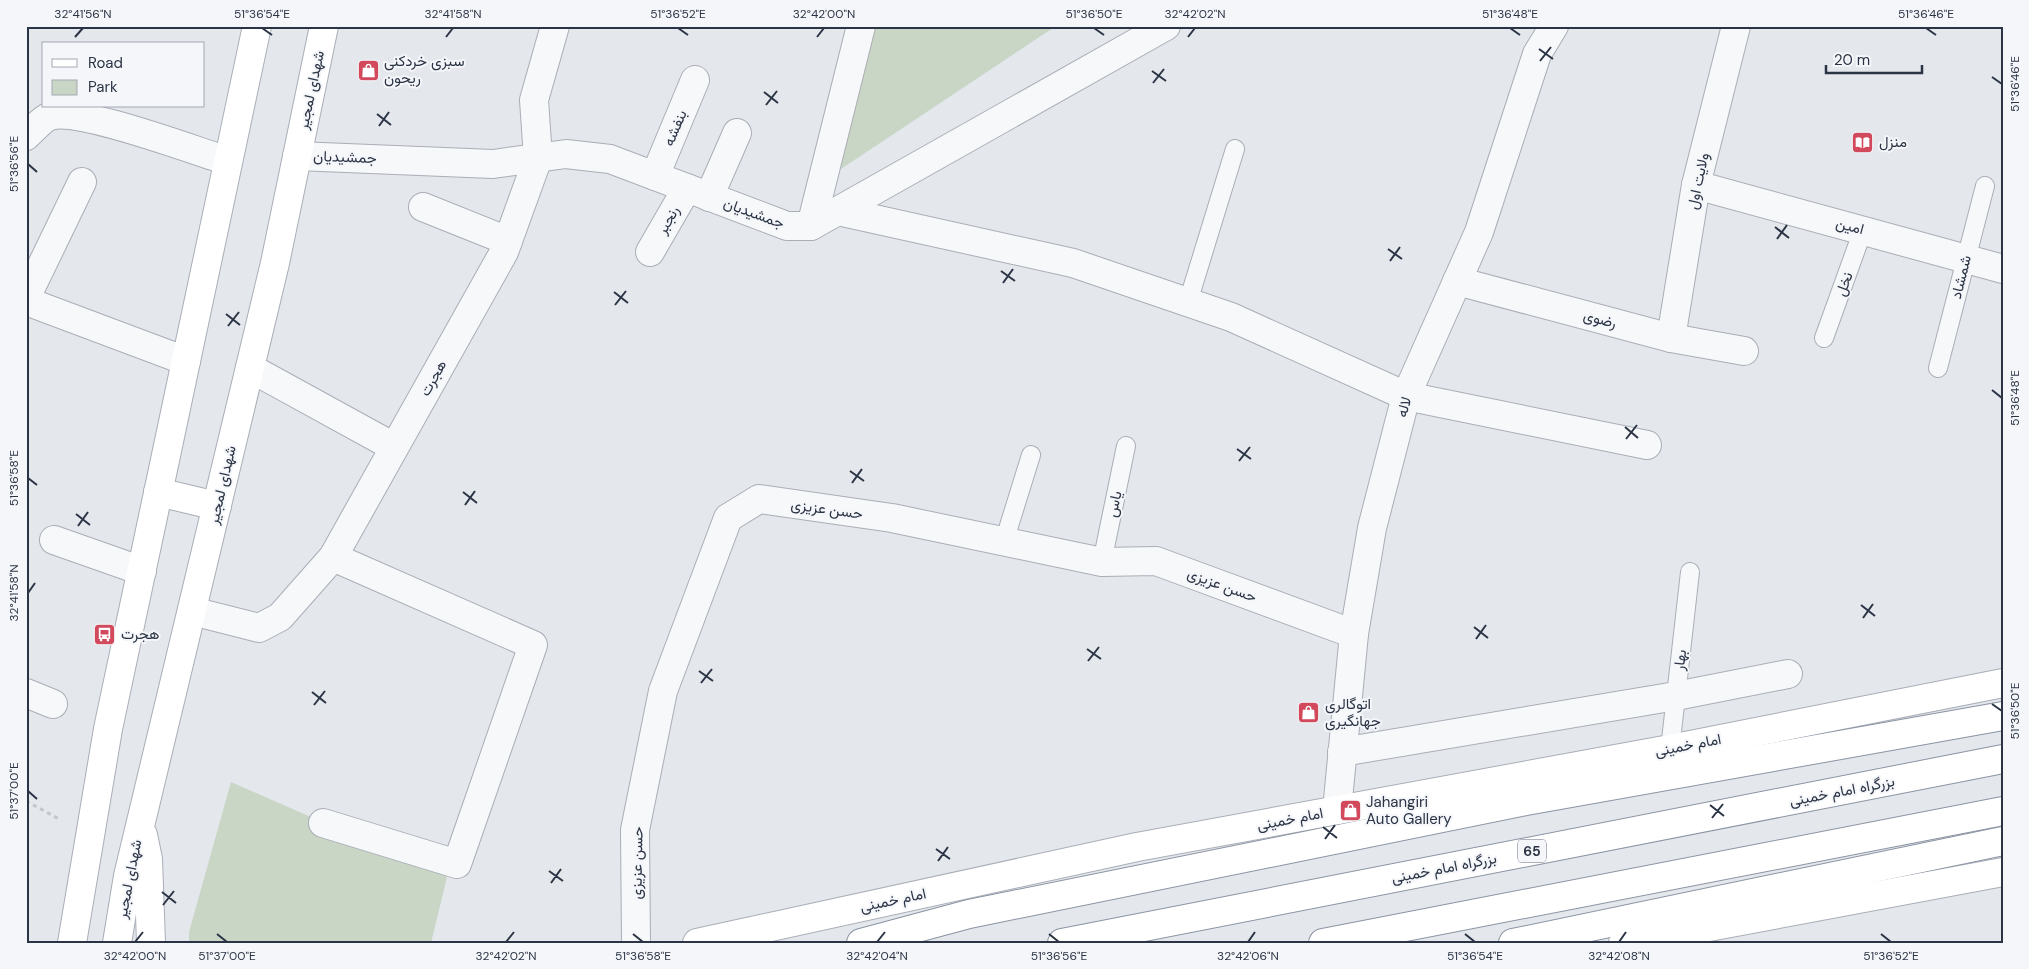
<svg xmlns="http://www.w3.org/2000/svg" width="2029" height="969" font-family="'DM Sans',Vazirmatn,sans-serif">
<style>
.green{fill:#c9d6c5}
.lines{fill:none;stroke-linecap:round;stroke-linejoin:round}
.service-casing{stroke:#a9aeb7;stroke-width:20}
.minor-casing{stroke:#a9aeb7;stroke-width:30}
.tertiary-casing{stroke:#a9aeb7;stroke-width:30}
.secondary-casing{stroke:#a9aeb7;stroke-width:30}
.trunk-casing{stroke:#8b94a3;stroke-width:30}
.path{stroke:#c2c5cb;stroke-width:3;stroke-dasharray:4 4;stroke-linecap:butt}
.service{stroke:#f7f8fa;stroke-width:18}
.minor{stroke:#f7f8fa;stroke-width:28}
.tertiary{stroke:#f7f8fa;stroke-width:28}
.secondary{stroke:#fff;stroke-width:28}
.trunk{stroke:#fff;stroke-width:28}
.ticks{fill:none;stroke:#2b3445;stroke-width:2}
.labels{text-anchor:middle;stroke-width:4;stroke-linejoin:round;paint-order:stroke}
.shield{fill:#f4f6f9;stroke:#676e7b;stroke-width:1}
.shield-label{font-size:14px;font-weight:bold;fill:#2b3445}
.poi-label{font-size:15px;fill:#2b3445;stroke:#f4f6f9;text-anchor:start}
.street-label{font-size:15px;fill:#2b3445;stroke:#f4f6f9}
.neatline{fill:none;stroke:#2b3445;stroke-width:2}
.ticks-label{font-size:12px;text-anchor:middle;fill:#2b3445}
</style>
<rect width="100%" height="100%" fill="#e4e7ec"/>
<g class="green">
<path d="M857 26H1056L841 169Z"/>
<path d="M231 782 447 877 431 943H189V932Z"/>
</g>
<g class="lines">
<defs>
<g id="service">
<path d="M1188 302 1235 149"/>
<path d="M1824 338 1863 230"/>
<path d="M1938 368 1985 186"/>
<path d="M1004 542 1031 455"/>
<path d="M1102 562 1126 446"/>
<path d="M1670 749 1690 572"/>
</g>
<g id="minor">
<path d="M26 136C33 130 42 119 50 116 79 107 195 151 228 161"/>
<path d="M655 176 695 80"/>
<path d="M1696 185 2003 269"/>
<path d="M709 197 737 133"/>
<path d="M423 207 508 241"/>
<path d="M838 211 1073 263 1231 317 1406 396 1647 445"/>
<path d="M811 226 861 26"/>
<path d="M650 252 687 188"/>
<path d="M1457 281 1671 338 1744 351"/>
<path d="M26 298 82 182"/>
<path d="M26 301 186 361"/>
<path d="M1671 338 1696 185 1736 26"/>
<path d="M250 368 394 447"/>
<path d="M54 540 142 571"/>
<path d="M192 611 259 628 280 617 333 557 504 252 538 158 534 100 555 26"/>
<path d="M1342 752 1676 696 1788 674"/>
<path d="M1337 810 1354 634 1372 528 1406 396 1479 232 1537 54 1554 26"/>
<path d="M323 823 457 864 533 645 333 557"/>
<path d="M636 943 635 830 663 691 728 518 759 499 892 518 1102 562 1156 561 1354 634"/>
</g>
<g id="tertiary">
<path d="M297 156 493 164 566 154 610 159 787 226H811L1166 26"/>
<path d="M26 693 53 704"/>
</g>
<g id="secondary">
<path d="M158 492 217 506"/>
<path d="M143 835 148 859 151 943"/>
<path d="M72 943 108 729 257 26"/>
<path d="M117 943 128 876 275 263 324 26"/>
<path d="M697 943 1137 847 1670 749 2003 683"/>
<path d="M1623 943 2003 872"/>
</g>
<g id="trunk">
<path d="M861 943 969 914 1526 801 2003 716"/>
<path d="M1062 943 2003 759"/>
<path d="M1323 943 2003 811"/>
<path d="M1513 943 2003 841"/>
</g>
</defs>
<use href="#service" class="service-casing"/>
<use href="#minor" class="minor-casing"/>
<use href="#tertiary" class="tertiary-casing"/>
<use href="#secondary" class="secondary-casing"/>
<use href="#trunk" class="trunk-casing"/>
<path class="path" d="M26 801 61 820"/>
<use href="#service" class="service"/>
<use href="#minor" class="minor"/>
<use href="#tertiary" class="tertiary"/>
<use href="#secondary" class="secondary"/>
<use href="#trunk" class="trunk"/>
</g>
<path class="ticks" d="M262 28 272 35M678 28 688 35M1094 28 1104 35M1510 28 1520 35M1926 28 1936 35M75 37 83 28M446 37 453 28M817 37 824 28M1188 37 1195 28M1539 49 1553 59M1540 61 1551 47M1152 71 1166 81M1992 77 2002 84M1153 83 1164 69M764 92 778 103M766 105 777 91M377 114 391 125M379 126 389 112M28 164 37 172M1775 227 1789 238M1777 239 1787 225M1388 249 1402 259M1390 261 1400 247M1001 271 1015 281M1003 283 1013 269M614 292 628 303M615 305 626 291M226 314 240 325M228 326 239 312M1992 390 2002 398M1625 427 1638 438M1626 439 1637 425M1237 449 1251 459M1239 461 1250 447M850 471 864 481M28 478 37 485M852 483 862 469M463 492 477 503M465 505 475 491M76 514 90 525M78 526 88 512M28 593 35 583M1861 605 1875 616M1863 618 1873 604M1474 627 1488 638M1476 639 1486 625M1087 649 1101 659M1088 661 1099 647M699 671 713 681M701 683 712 669M312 692 326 703M1992 704 2002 711M314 705 325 691M28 791 37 799M1710 805 1724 816M1712 818 1723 804M1323 827 1337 838M1325 839 1335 825M936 849 950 859M938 861 948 847M549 871 563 881M551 883 561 869M162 892 176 903M163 905 174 891M217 934 227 942M633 934 643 942M1049 934 1059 942M1465 934 1475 942M1881 934 1891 942M135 942 143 932M506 942 514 932M877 942 885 932M1248 942 1255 932M1619 942 1626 932"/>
<defs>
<symbol id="shop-square" viewBox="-11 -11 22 22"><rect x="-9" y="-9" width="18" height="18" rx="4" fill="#d1495b" stroke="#f4f6f9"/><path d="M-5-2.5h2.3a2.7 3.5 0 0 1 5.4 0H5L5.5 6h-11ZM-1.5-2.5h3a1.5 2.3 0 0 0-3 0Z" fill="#fff"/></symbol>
<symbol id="library-square" viewBox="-11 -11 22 22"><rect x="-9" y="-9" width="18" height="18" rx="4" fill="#d1495b" stroke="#f4f6f9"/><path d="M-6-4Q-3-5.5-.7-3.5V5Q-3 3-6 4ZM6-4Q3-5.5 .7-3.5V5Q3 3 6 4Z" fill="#fff"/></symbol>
<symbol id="bus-square" viewBox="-11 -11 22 22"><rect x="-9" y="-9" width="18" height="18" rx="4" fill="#d1495b" stroke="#f4f6f9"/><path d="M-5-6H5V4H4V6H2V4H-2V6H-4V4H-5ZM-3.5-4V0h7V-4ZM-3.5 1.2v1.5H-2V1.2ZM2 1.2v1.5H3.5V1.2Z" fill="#fff"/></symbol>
</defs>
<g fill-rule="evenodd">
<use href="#shop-square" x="356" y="58" width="25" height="25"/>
<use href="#library-square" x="1850" y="130" width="25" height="25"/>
<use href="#bus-square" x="92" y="622" width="25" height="25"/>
<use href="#shop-square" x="1296" y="700" width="25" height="25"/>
<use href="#shop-square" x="1338" y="798" width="25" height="25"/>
</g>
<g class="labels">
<rect class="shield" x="1518" y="839.5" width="28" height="23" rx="4"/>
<g class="shield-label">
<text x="1532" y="856">65</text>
</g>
<g class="poi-label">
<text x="384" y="66">سبزی خردکنی<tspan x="384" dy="17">ریحون</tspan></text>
<text x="1879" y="147">منزل</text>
<text x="121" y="639">هجرت</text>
<text x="1325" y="709">اتوگالری<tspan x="1325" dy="17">جهانگیری</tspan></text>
<text x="1366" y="807">Jahangiri<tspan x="1366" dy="17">Auto Gallery</tspan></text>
</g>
<g class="street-label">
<text transform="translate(311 90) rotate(-78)" y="5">شهدای لمجیر</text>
<text transform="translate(675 128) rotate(-67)" y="5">بنفشه</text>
<text transform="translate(345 157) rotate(2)" y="5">جمشیدیان</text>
<text transform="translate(1698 181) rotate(-78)" y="5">ولایت اول</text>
<text transform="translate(754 213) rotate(20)" y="5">جمشیدیان</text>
<text transform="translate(668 220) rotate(-60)" y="5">رنجبر</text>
<text transform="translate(1850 226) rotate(15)" y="5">امین</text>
<text transform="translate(1961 277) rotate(-76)" y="5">شمشاد</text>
<text transform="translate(1844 284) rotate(-70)" y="5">نخل</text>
<text transform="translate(1600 319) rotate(15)" y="5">رضوی</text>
<text transform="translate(433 378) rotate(-61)" y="5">هجرت</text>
<text transform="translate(1404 407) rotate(-74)" y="5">لاله</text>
<text transform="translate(222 485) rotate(-77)" y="5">شهدای لمجیر</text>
<text transform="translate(1114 504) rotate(-78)" y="5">یاس</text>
<text transform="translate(827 509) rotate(8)" y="5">حسن عزیزی</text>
<text transform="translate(1222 585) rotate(20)" y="5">حسن عزیزی</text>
<text transform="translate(1680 660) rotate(-83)" y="5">بهار</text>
<text transform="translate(1688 745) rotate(-11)" y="5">امام خمینی</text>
<text transform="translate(1842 791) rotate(-11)" y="5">بزرگراه امام خمینی</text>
<text transform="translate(1290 819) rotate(-11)" y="5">امام خمینی</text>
<text transform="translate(637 863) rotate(-89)" y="5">حسن عزیزی</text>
<text transform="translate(1444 868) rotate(-11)" y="5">بزرگراه امام خمینی</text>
<text transform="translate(129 879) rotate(-79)" y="5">شهدای لمجیر</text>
<text transform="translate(893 900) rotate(-12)" y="5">امام خمینی</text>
</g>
</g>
<rect width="2029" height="969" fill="none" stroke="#f4f6f9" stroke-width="55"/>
<rect x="42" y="42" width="162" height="65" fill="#f4f6f9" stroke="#a4a8b1"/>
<rect x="52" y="59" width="25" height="8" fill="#ffffff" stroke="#a4a8b1"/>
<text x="88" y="68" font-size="15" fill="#2b3445">Road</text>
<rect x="52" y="80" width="25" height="15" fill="#c9d6c5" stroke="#a4a8b1"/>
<text x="88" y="92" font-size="15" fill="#2b3445">Park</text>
<path d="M1826 65v8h96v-8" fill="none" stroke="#2b3445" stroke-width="2.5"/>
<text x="1834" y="65" font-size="15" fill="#2b3445" stroke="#f4f6f9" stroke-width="4" paint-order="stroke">20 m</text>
<rect x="28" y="28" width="1974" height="914" class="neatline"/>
<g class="ticks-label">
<text x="83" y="18">32°41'56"N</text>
<text x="262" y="18">51°36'54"E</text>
<text x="453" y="18">32°41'58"N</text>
<text x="678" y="18">51°36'52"E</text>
<text x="824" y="18">32°42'00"N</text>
<text x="1094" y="18">51°36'50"E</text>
<text x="1195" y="18">32°42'02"N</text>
<text x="1510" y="18">51°36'48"E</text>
<text x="1926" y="18">51°36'46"E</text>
<text transform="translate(2015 84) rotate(-90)" y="4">51°36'46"E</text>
<text transform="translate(14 164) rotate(-90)" y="4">51°36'56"E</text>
<text transform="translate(2015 398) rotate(-90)" y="4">51°36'48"E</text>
<text transform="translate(14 478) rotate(-90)" y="4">51°36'58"E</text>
<text transform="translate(14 593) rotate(-90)" y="4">32°41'58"N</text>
<text transform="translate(2015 711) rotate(-90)" y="4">51°36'50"E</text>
<text transform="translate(14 791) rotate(-90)" y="4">51°37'00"E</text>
<text x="135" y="960">32°42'00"N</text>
<text x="227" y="960">51°37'00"E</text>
<text x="506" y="960">32°42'02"N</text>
<text x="643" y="960">51°36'58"E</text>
<text x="877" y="960">32°42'04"N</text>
<text x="1059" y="960">51°36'56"E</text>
<text x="1248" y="960">32°42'06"N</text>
<text x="1475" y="960">51°36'54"E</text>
<text x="1619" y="960">32°42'08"N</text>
<text x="1891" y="960">51°36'52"E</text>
</g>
</svg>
